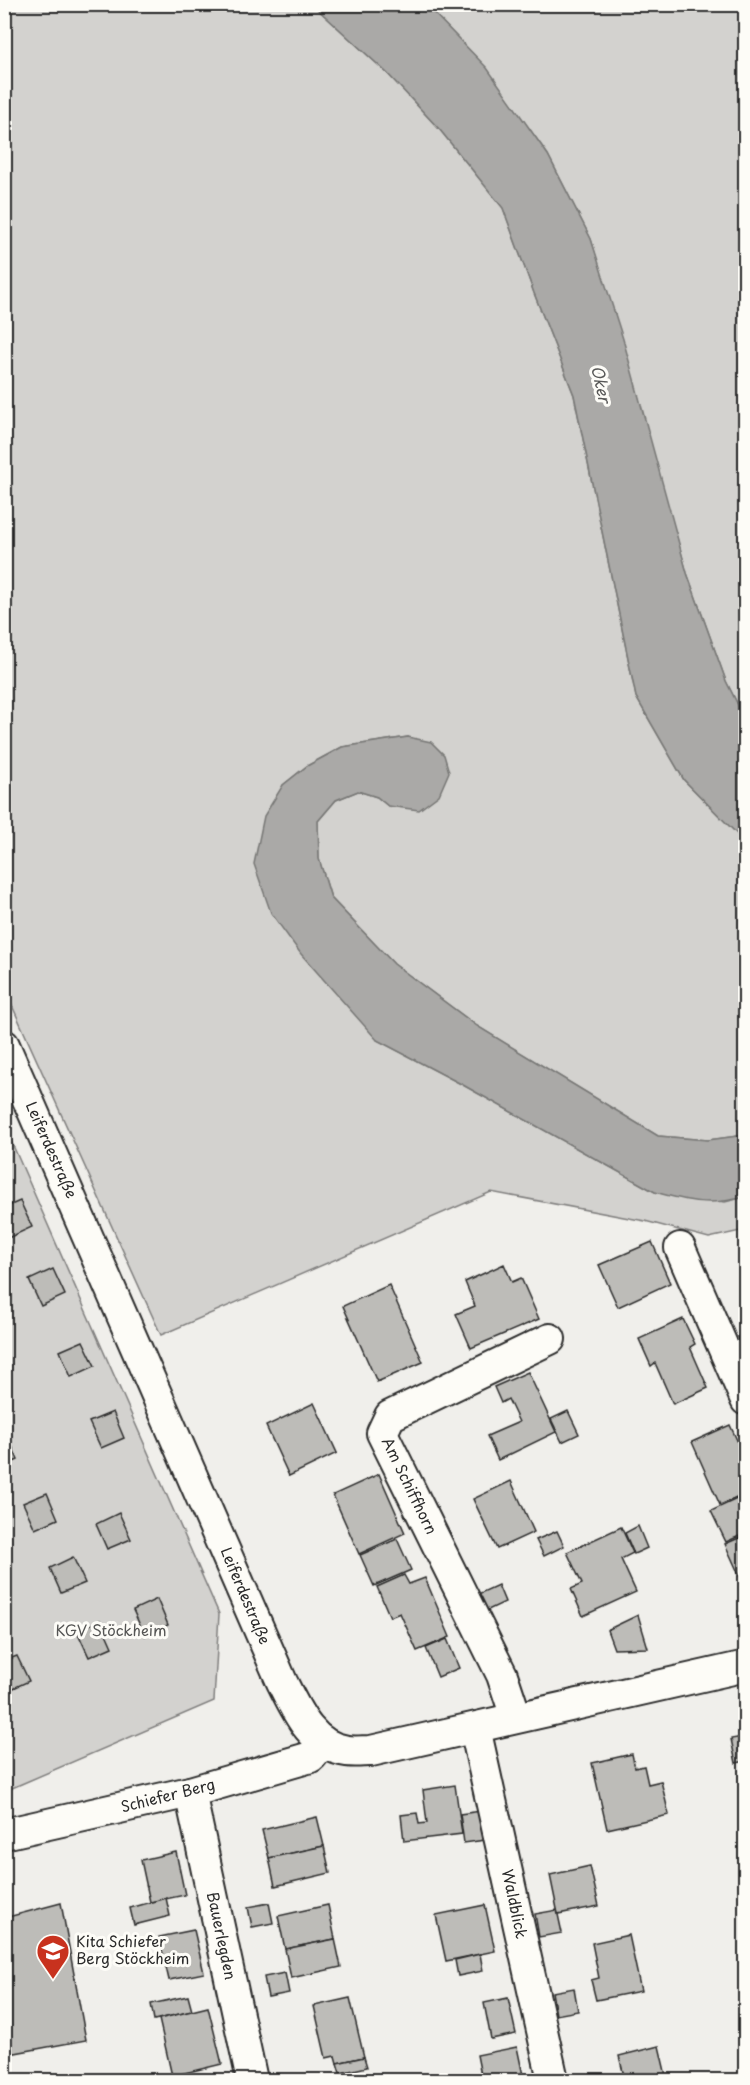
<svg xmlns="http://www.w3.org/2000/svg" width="750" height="2085" font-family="'Playpen Sans',sans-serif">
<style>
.green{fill:#d3d2cf;stroke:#7f7e7d;stroke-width:1.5}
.water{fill:#aaa9a7;stroke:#777775;stroke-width:1.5}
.building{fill:#bdbcb8;stroke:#2b2b2b;stroke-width:1.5}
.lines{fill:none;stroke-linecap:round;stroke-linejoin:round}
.minor-casing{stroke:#2b2b2b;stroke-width:34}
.minor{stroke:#fdfcf7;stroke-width:30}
.labels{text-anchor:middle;stroke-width:6;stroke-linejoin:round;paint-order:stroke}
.street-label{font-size:15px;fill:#2b2b2b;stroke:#fdfcf7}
.park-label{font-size:15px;fill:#555554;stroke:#fdfcf7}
.poi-label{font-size:15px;fill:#2b2b2b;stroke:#fdfcf7;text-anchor:start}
.water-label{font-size:16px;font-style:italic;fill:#575756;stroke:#fdfcf7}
</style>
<rect width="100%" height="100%" fill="#f0efeb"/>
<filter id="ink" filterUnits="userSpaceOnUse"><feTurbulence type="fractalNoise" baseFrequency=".0167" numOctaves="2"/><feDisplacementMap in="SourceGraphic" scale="12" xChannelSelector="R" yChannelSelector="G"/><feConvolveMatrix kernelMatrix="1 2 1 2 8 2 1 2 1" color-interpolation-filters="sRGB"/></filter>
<g filter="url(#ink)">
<g class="green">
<path d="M4 5H313L387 73 440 130 503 208 534 293 574 395 636 697 684 780 745 842V1135L708 1140 658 1136 477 1026 394 964 331 898 319 859 318 821 336 800 358 791 377 797 388 806 408 737 342 747 307 766 283 785 377 1040 463 1085 655 1192 725 1202 745 1197V1230L709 1238 645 1221 491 1192 161 1335 5 990Z"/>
<path d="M426 5H745V719L726 681 687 573 591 239 548 155 487 69Z"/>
<path d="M4 1125 219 1614 214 1701 5 1791Z"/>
</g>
<g class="water">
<path d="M313 5H426L487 68 548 155 591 239 623 339 687 573 726 681 745 719V842L684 780 636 697 574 395 534 293 503 208 440 130 387 73Z"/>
<path d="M408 737 431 742 444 755 449 772 439 795 419 810 388 806 377 797 358 791 336 800 318 821 319 859 331 898 394 964 477 1026 658 1136 708 1140 745 1135V1197C709 1206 690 1202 655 1192L463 1085 377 1040 301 954 271 913 254 864 264 816 283 785 307 766 342 747Z"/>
</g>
<g class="building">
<path d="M20 1201 32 1227 8 1238 4 1230V1208Z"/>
<path d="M652 1242 670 1283 618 1307 599 1265Z"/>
<path d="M504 1264 512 1282 521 1278 539 1319 471 1348 456 1314 475 1306 465 1282Z"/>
<path d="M53 1269 65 1295 41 1306 29 1280Z"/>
<path d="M389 1285 423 1362 377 1382 343 1306Z"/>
<path d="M683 1319 695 1344 690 1347 708 1388 673 1404 655 1363 651 1366 639 1339Z"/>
<path d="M83 1341 95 1366 71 1377 60 1351Z"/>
<path d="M528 1372 556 1432 498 1460 487 1436 519 1422 508 1399 501 1403 494 1387Z"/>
<path d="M314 1403 337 1453 289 1476 266 1426Z"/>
<path d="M568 1411 579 1434 562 1442 551 1419Z"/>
<path d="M113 1412 124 1438 101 1448 89 1422Z"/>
<path d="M730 1425 746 1460V1494L720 1505 692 1442Z"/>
<path d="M7 1434 18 1460 4 1466V1435Z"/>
<path d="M379 1474 405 1533 359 1554 333 1495Z"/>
<path d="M511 1481 534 1532 497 1549 473 1499Z"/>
<path d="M47 1493 58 1519 35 1529 23 1503Z"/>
<path d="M741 1497 746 1508V1533L726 1542 711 1511Z"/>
<path d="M119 1513 131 1539 107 1549 96 1524Z"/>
<path d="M638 1526 647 1548 634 1554 625 1533Z"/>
<path d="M621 1527 633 1553 621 1559 636 1592 583 1616 571 1589 582 1584 567 1552Z"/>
<path d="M557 1531 564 1546 544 1556 536 1540Z"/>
<path d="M746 1535V1590L725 1544Z"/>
<path d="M397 1539 411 1570 374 1586 360 1555Z"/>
<path d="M73 1557 85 1583 61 1593 50 1568Z"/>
<path d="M404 1575 409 1584 425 1578 450 1637 417 1651 400 1613 390 1617 377 1587Z"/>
<path d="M498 1585 505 1602 486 1611 478 1594Z"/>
<path d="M157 1599 168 1625 145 1636 133 1610Z"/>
<path d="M638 1615 648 1648 614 1649 607 1630Z"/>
<path d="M100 1620 112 1647 89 1657 77 1631Z"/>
<path d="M447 1639 459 1668 438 1677 426 1648Z"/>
<path d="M17 1656 29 1681 5 1692 4 1661Z"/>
<path d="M746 1721V1761L736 1763 731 1739 743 1737 739 1723Z"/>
<path d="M632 1754 635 1768 644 1766 648 1784 661 1781 669 1815 607 1829 592 1763Z"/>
<path d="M455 1785 462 1834 404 1841 401 1815 417 1813 419 1824 427 1823 423 1790Z"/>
<path d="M481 1811 485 1840 464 1843 460 1814Z"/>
<path d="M317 1817 324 1846 269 1858 262 1830Z"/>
<path d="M324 1846 330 1873 275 1886 269 1858Z"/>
<path d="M176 1852 185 1895 150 1902 141 1860Z"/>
<path d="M590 1866 599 1906 558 1914 550 1875Z"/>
<path d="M166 1898 170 1916 134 1925 130 1908Z"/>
<path d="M61 1903 86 2040 4 2055V1918Z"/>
<path d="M269 1903 273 1923 252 1927 248 1907Z"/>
<path d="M328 1905 335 1939 285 1949 278 1916Z"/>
<path d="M485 1905 495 1951 446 1961 436 1915Z"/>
<path d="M557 1910 562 1933 539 1937 535 1914Z"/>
<path d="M194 1930 204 1973 169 1980 159 1937Z"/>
<path d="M629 1935 641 1991 596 2000 591 1980 599 1978 592 1943Z"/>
<path d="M335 1939 341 1967 291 1978 285 1949Z"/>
<path d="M480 1954 483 1971 458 1976 455 1960Z"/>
<path d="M285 1973 289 1993 268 1997 264 1977Z"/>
<path d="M574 1988 578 2011 556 2015 552 1992Z"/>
<path d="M188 1996 192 2011 154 2020 151 2004Z"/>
<path d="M350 1998 364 2057 337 2063 335 2056 326 2058 314 2006Z"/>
<path d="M508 1998 516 2034 491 2039 484 2003Z"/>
<path d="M208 2007 222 2064 172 2076 159 2019Z"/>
<path d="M659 2046 667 2080H625L619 2056Z"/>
<path d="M517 2047 524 2080H482L477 2055Z"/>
<path d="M364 2057 367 2067 340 2073 337 2063Z"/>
<path d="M207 2075 208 2080H181Z"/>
</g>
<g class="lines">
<defs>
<g id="minor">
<path d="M4 1045 282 1682C296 1710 312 1747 347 1751 355 1752 363 1751 371 1751L746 1666"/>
<path d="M680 1248 746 1400"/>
<path d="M516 1717 502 1675 382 1433 390 1416 550 1339"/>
<path d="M475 1728 553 2080"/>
<path d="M190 1792 252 2080"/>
<path d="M4 1834 190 1792 311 1757 323 1742"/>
</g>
</defs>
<use href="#minor" class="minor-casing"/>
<use href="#minor" class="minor"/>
</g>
</g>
<defs>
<symbol id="school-pin" viewBox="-11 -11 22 30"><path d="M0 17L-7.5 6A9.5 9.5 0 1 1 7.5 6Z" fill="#c8321e" stroke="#fdfcf7"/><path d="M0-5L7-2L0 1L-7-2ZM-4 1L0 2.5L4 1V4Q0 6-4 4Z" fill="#fff"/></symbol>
</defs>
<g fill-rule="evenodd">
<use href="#school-pin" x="34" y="1932" width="38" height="52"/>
</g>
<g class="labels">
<g class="street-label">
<text transform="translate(51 1150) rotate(66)" y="5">Leiferdestraße</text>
<text transform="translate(409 1486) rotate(64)" y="5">Am Schiffhorn</text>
<text transform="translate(245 1596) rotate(67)" y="5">Leiferdestraße</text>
<text transform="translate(168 1796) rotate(-14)" y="5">Schiefer Berg</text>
<text transform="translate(514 1904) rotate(78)" y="5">Waldblick</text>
<text transform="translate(221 1936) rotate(78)" y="5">Bauerlegden</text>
</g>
<g class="park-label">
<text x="111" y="1636">KGV Stöckheim</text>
</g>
<g class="poi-label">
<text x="76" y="1947">Kita Schiefer<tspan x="76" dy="17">Berg Stöckheim</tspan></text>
</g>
<g class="water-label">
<text transform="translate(601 384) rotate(77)" y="6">Oker</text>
</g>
</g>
<rect width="750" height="2085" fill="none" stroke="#fdfcf7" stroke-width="24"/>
<rect x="12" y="12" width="726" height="2061" fill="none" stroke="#2b2b2b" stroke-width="2" filter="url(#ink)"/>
</svg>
